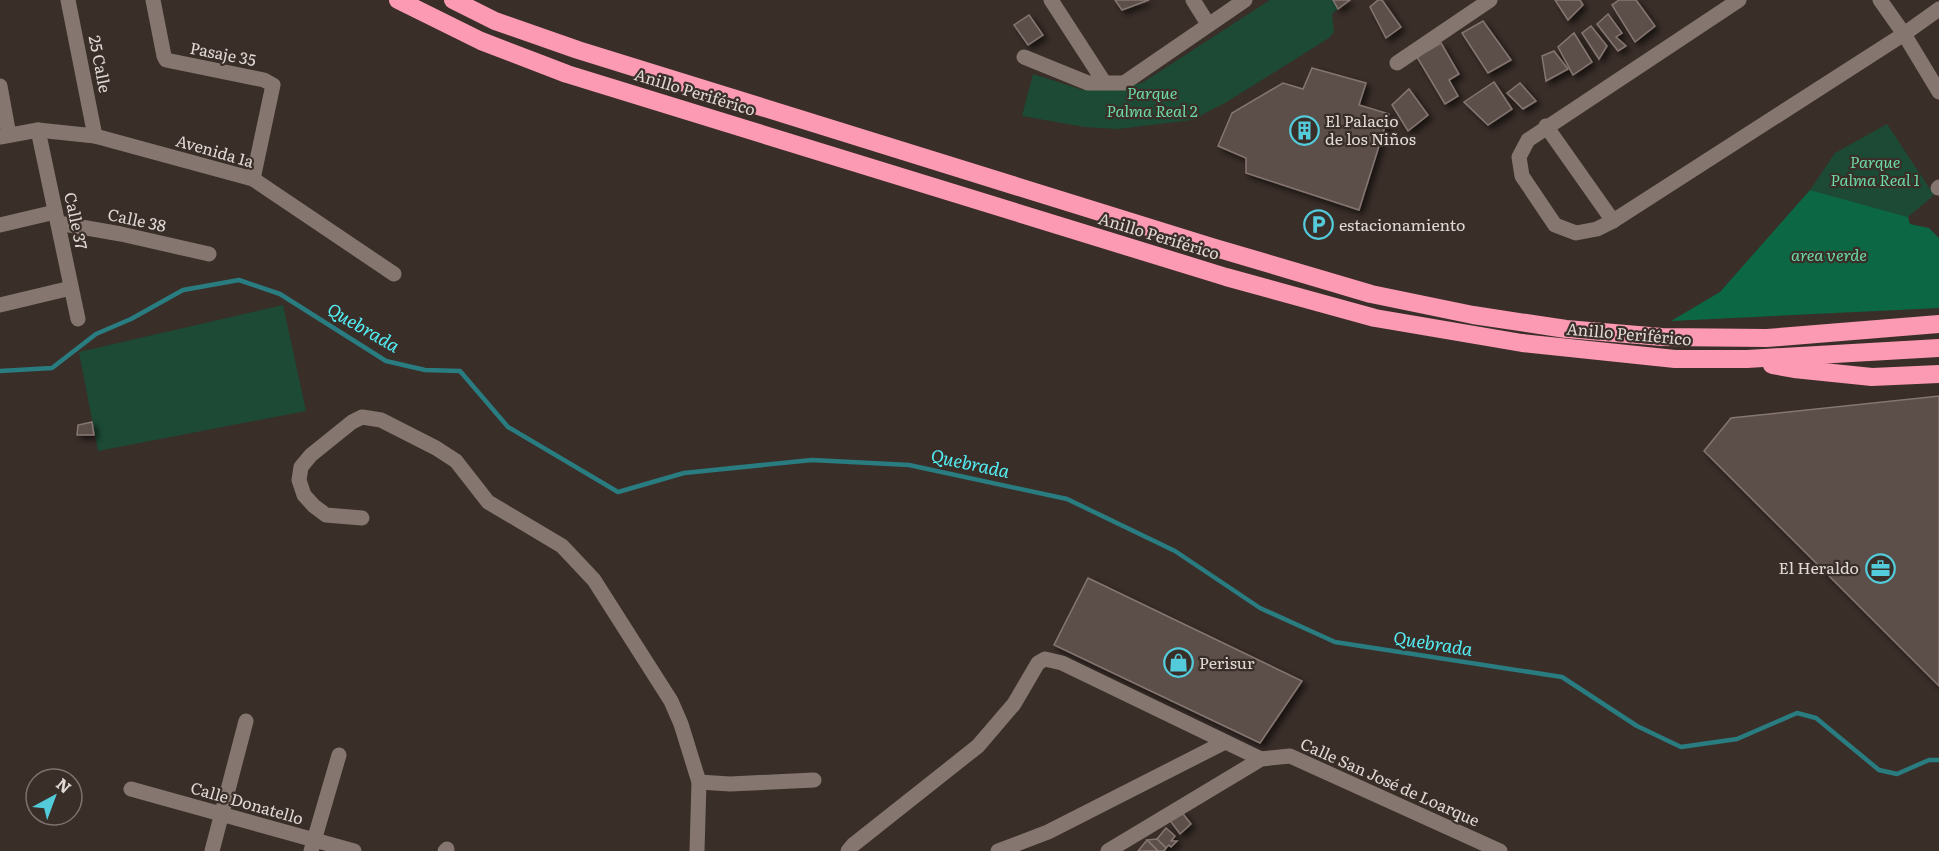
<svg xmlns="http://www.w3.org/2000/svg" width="1939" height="851" font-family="Literata,serif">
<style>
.green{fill:#1c4a35}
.forest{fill:#0b6744}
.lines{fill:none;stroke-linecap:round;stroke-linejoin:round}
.stream{stroke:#297c80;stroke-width:4.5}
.building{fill:#5c4f4a;stroke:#857671;stroke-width:1.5;filter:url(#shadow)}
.minor{stroke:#857770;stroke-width:15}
.highway{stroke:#fc99b3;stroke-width:18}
.labels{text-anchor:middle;stroke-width:4.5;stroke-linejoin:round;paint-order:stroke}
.street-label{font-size:16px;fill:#e1d9d6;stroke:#3a2e29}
.park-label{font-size:16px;font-style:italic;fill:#6cdaa6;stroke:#3a2e29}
.poi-label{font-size:16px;fill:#e1d9d6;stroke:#3a2e29;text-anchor:start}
.water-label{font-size:18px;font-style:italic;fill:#53eef4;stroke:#3a2e29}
</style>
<defs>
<filter id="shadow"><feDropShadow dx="4" dy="4" stdDeviation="3" flood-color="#0009"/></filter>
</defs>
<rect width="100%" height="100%" fill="#3a2e29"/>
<g class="green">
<path d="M1270 0H1333L1338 9 1332 14 1334 32 1329 38 1225 103 1192 120 1118 129 1084 127 1022 116 1033 74 1083 90 1116 89 1142 83Z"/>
<path d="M1887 124 1934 195 1908 217 1810 190 1835 153Z"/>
<path d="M283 305 306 411 98 451 79 352Z"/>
</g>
<path class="forest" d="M1810 190 1908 217 1910 224 1929 228 1939 238V308L1671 321 1720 292Z"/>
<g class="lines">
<path class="stream" d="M0 371 52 368 96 334 131 319 183 290 239 280 280 294 386 361 425 370 460 371 508 427 618 492 684 473 812 460 909 465 1067 499 1175 551 1260 608 1335 642 1562 677 1637 726 1681 747 1737 739 1797 713 1816 718 1879 770 1897 774 1929 760H1939"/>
</g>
<g class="building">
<path d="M1115 0H1149L1122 10Z"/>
<path d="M1333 0H1350L1338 9Z"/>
<path d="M1378 0H1382L1401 27 1386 38 1370 7Z"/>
<path d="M1555 0H1580L1583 5 1568 20Z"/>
<path d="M1619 0H1636L1655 26 1635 42 1612 5Z"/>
<path d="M1608 14 1622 33 1616 37 1626 46 1618 51 1597 24Z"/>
<path d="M1029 15 1043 35 1028 45 1014 25Z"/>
<path d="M1483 21 1511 60 1488 73 1462 33Z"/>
<path d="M1591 26 1607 46 1599 59 1582 33Z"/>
<path d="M1574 33 1592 62 1573 75 1558 47Z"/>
<path d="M1441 43 1459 74 1449 80 1458 96 1445 104 1417 57Z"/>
<path d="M1554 51 1568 69 1546 81 1542 56Z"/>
<path d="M1312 68 1366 83 1359 105 1389 114 1359 210 1246 173V158L1218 146 1232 113 1283 83 1303 89Z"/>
<path d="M1494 82 1512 109 1488 125 1464 102Z"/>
<path d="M1520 83 1536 101 1523 109 1507 93Z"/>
<path d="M1409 89 1428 115 1408 131 1392 105Z"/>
<path d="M1939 396V686L1704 451 1731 418Z"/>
<path d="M92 422 94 435H77L78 425Z"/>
<path d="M1088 578 1302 681 1260 743 1054 645Z"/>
<path d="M1180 810 1191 824 1180 834 1168 818Z"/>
<path d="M1166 828 1175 836 1171 841H1177L1171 847 1169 845 1166 848 1157 839Z"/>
<path d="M1157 839 1166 848 1164 851H1158L1147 840Z"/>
<path d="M1147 840 1158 851H1138Z"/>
</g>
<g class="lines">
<g class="minor">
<path d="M68 0 95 136"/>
<path d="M153 0 164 56 166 60 264 80 273 85 253 179"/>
<path d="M1051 0 1104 82"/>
<path d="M1193 0 1208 24"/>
<path d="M1739 0 1528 140 1519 157 1522 176 1555 225 1576 233 1597 229 1613 221 1904 34 1939 9"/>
<path d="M1880 0 1904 34 1939 92"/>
<path d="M1024 57 1088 83H1124L1245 0"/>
<path d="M1397 63 1490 0"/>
<path d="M0 86 9 135"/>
<path d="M1546 126 1613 221"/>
<path d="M38 130 78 319"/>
<path d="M0 137 38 130 95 136 253 179 394 274"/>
<path d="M1938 188 1939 187"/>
<path d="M58 223 121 234 209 254"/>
<path d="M0 225 55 212"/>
<path d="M0 305 71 288"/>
<path d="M362 518 326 515 314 506 304 495 299 480 301 467 311 455 352 422 362 417 381 420 436 448 456 461 488 502 562 546 594 580 671 701 681 724 699 782 697 851"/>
<path d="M699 782 730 784 814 780"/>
<path d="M131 789 354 851"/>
<path d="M212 851 246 721"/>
<path d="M311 851 339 755"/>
<path d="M445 851 447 849"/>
<path d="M848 851 853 845 978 746 1014 704 1038 663 1045 659 1062 663 1261 759"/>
<path d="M998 851 1048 832 1225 742"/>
<path d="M1108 851 1261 759 1290 756 1500 851"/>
</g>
<g class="highway">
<path d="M398 0 481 41 567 74 1226 277 1375 318 1522 343 1675 359H1747L1939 348"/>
<path d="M453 0 495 21 578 50 1212 247 1371 294 1473 315 1566 329 1662 337 1767 338 1939 324"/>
<path d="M1772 365 1794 369 1872 377 1939 374"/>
</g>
</g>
<defs>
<symbol id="building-ring" viewBox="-11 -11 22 22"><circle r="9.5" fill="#3a2e29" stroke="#53cbdb" stroke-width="1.5"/><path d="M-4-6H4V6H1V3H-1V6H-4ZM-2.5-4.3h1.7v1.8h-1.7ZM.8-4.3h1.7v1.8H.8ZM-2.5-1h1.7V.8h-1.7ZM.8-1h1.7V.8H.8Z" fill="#53cbdb"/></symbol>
<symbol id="parking-ring" viewBox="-11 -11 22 22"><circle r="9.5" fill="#3a2e29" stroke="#53cbdb" stroke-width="1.5"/><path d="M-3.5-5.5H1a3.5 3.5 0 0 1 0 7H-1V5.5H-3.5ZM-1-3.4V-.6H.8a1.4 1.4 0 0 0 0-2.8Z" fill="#53cbdb"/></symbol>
<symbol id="office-ring" viewBox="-11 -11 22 22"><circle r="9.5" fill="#3a2e29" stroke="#53cbdb" stroke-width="1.5"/><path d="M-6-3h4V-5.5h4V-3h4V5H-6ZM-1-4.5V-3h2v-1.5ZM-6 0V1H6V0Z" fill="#53cbdb"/></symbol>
<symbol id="shop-ring" viewBox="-11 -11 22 22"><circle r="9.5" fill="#3a2e29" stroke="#53cbdb" stroke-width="1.5"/><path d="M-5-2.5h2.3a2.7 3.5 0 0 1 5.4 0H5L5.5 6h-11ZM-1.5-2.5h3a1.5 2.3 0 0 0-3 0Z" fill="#53cbdb"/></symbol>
</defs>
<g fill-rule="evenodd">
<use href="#building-ring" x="1288" y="114" width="33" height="33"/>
<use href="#parking-ring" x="1302" y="208" width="33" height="33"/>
<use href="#office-ring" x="1864" y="552" width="33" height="33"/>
<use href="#shop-ring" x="1162" y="646" width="33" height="33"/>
</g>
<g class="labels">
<g class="street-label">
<text transform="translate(223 54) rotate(11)" y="6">Pasaje 35</text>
<text transform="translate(100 64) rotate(79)" y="6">25 Calle</text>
<text transform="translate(695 92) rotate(17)" y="6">Anillo Periférico</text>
<text transform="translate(215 151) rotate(16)" y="6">Avenida 1a</text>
<text transform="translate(137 220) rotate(12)" y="6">Calle 38</text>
<text transform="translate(76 221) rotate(78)" y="6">Calle 37</text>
<text transform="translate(1159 236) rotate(17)" y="6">Anillo Periférico</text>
<text transform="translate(1629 334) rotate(5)" y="6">Anillo Periférico</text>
<text transform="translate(1390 782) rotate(24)" y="6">Calle San José de Loarque</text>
<text transform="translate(247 803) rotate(16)" y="6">Calle Donatello</text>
</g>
<g class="park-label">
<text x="1152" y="99">Parque<tspan x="1152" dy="18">Palma Real 2</tspan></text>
<text x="1875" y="168">Parque<tspan x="1875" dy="18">Palma Real 1</tspan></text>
<text x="1829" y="261">area verde</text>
</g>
<g class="poi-label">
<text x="1325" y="127">El Palacio<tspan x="1325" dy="18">de los Niños</tspan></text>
<text x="1339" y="231">estacionamiento</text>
<text x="1859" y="574" text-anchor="end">El Heraldo</text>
<text x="1199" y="669">Perisur</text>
</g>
<g class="water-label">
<text transform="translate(363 328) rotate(30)" y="6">Quebrada</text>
<text transform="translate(970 464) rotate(12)" y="6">Quebrada</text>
<text transform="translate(1433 644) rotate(9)" y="6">Quebrada</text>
</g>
</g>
<g transform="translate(54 797) rotate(41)"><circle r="28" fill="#3a2e29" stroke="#7d726e" stroke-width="1.5"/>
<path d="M0-4.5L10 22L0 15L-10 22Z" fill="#53cbdb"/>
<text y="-9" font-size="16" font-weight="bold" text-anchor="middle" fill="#e1d9d6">N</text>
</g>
</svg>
